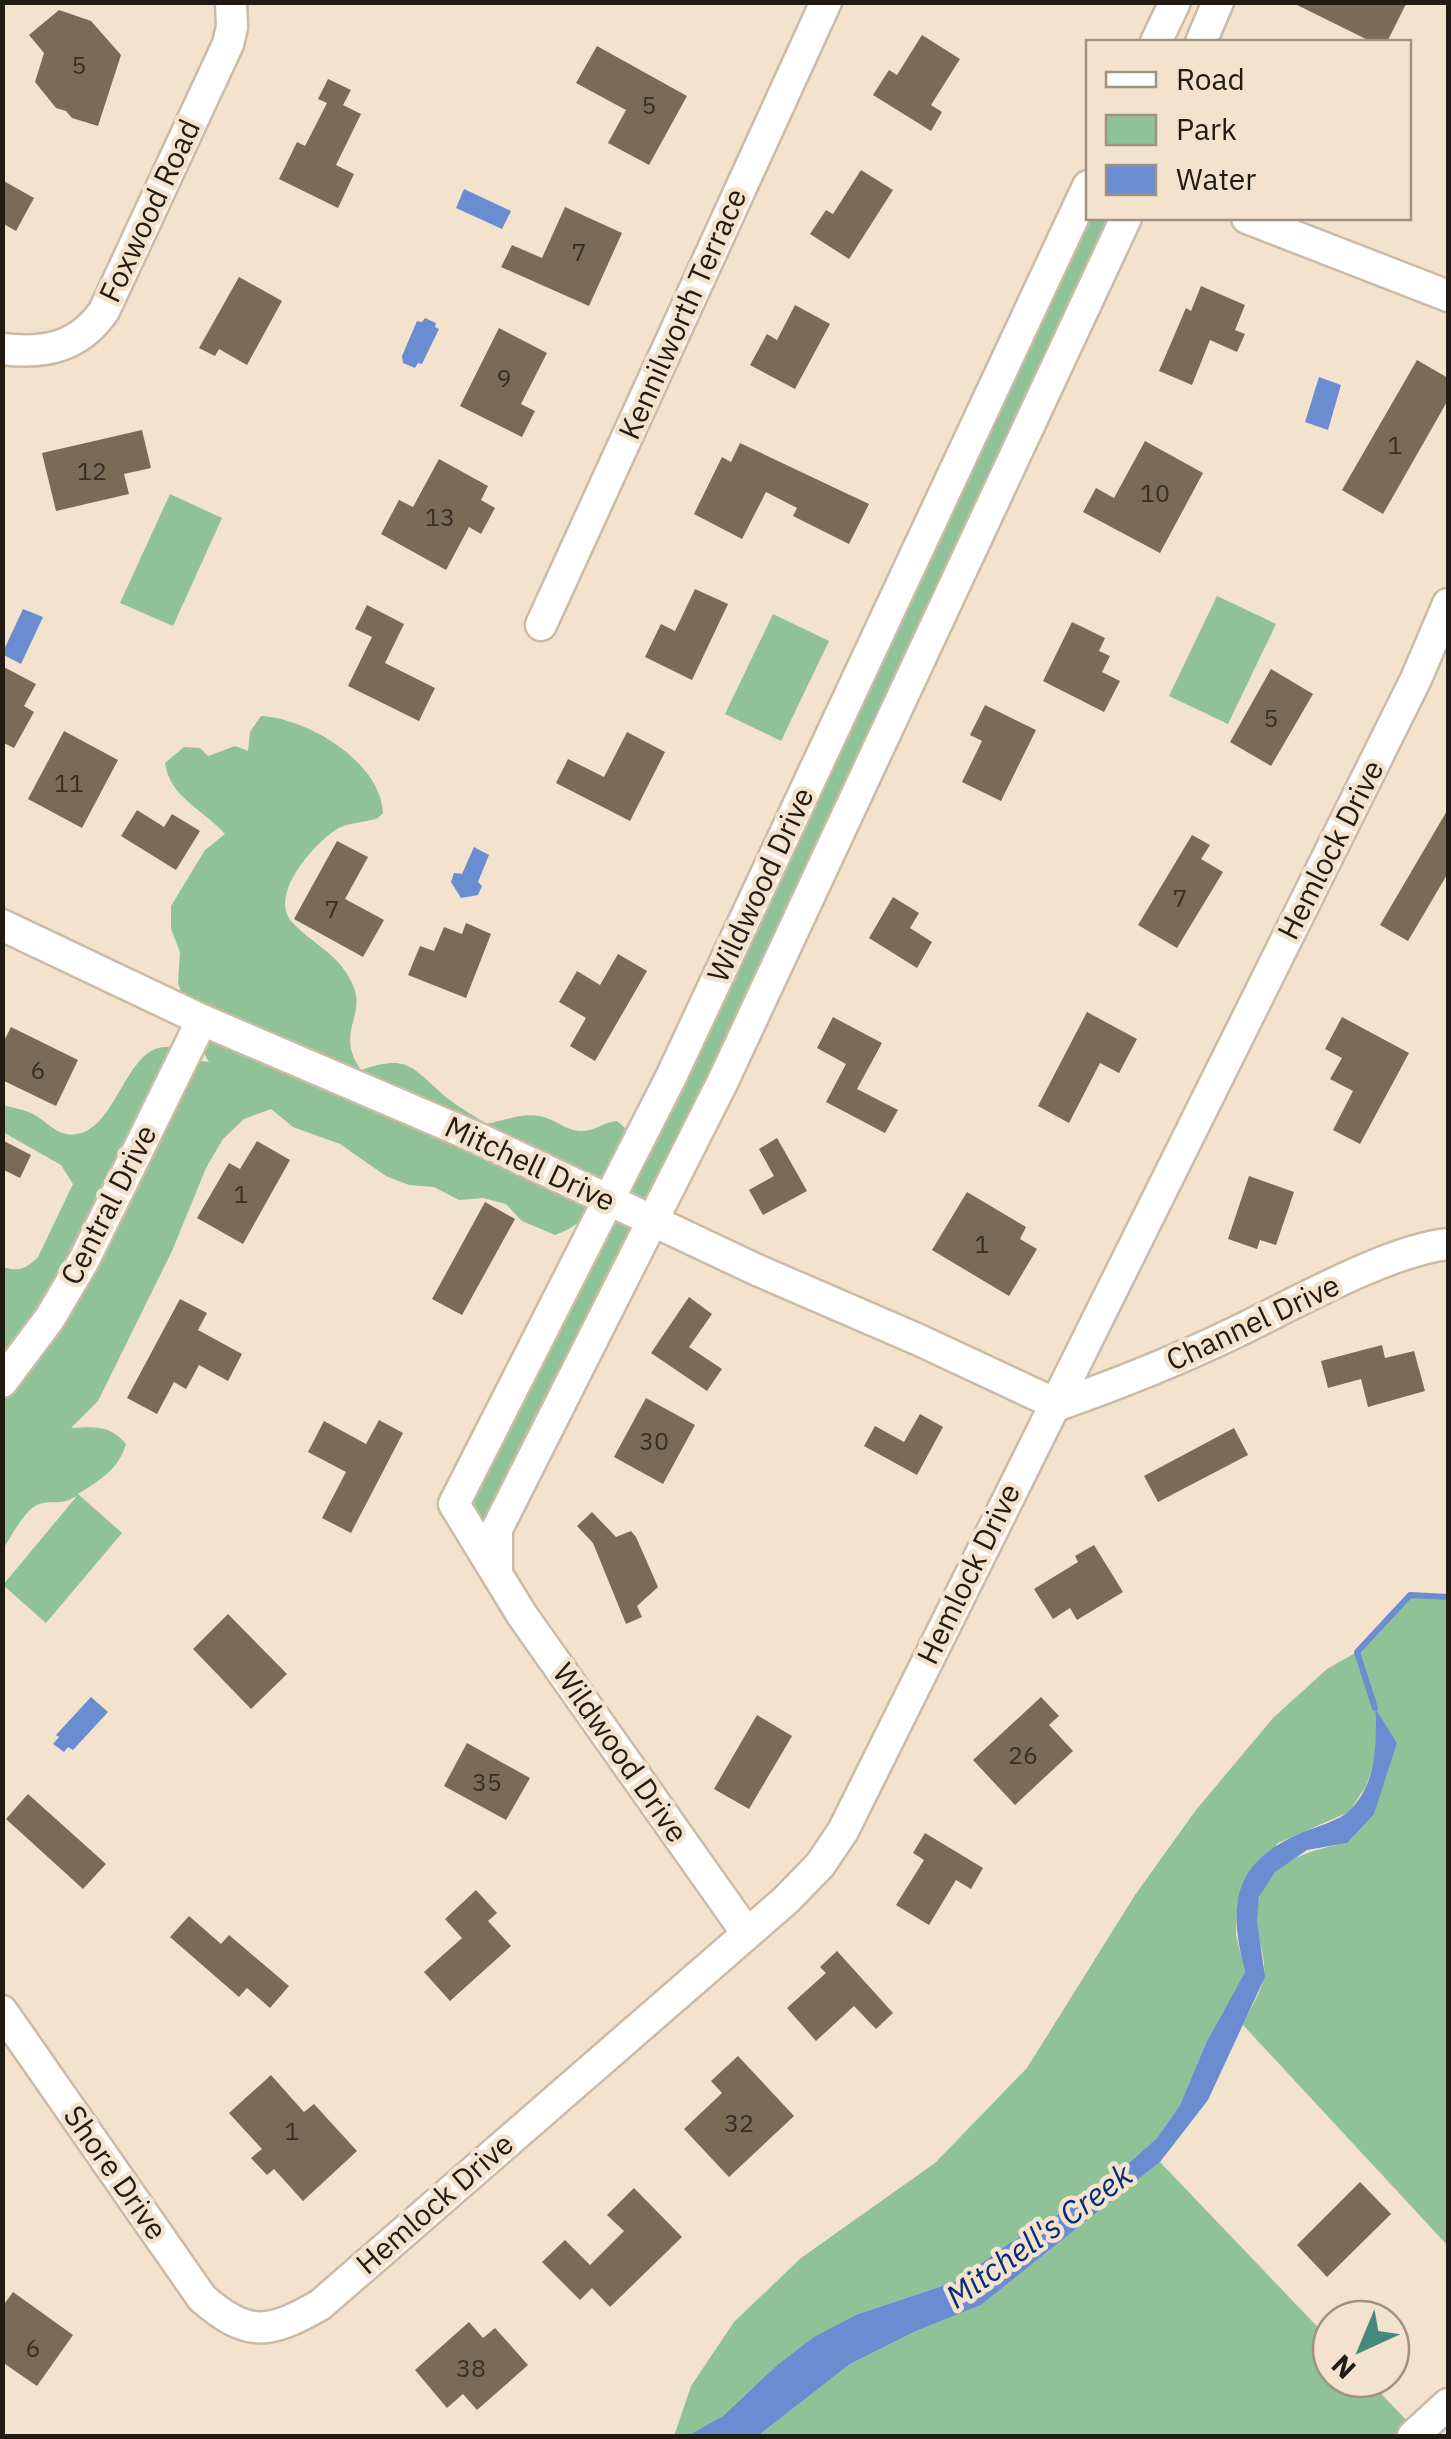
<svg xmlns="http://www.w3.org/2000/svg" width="1451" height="2439" font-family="'IBM Plex Sans',sans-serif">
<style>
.green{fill:#8fc296}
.water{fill:#6a8dd1}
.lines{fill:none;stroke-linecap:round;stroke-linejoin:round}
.stream{stroke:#6a8dd1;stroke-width:6}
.building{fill:#7a6b57}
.minor-casing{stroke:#cbbaa5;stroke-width:35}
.minor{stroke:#fff;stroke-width:30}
.labels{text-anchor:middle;stroke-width:9;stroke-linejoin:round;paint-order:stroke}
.number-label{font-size:25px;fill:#372f24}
.street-label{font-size:30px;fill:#211b13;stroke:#f3e2cc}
.water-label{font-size:32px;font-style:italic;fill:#082c7a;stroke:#f3e2cc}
</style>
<rect width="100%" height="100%" fill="#f3e2cc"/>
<g class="green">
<path d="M1088 218H1126L497 1529V1571L454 1504Z"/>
<path d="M170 494 222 518 173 626 120 603Z"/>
<path d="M1217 596 1276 624 1228 724 1169 696Z"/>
<path d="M773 614 829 641 781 741 725 714Z"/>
<path d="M261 716C307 718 381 762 383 813L378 818C364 823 346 822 334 831 313 845 269 895 291 921 312 945 341 953 354 988 365 1017 335 1034 361 1070 403 1056 409 1063 439 1091 452 1104 471 1113 486 1124 506 1120 529 1110 549 1119 560 1123 567 1130 579 1131 594 1132 603 1122 617 1121L633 1135C614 1170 597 1222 555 1235L522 1221 506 1204 483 1198 459 1200 434 1187 409 1185 386 1176 340 1144 293 1127 271 1109 244 1119 223 1139 206 1168 172 1251 98 1401 71 1428C94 1427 109 1424 126 1444 119 1469 99 1481 78 1494L122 1533 46 1623 3 1585 77 1496C57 1507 53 1499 39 1504 24 1510 11 1537 3 1549V1267C19 1272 26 1269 38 1257L73 1184 61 1165 3 1132V1105C12 1108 24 1109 33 1114 43 1119 54 1132 66 1134 115 1143 123 1046 166 1047 183 1047 193 1062 209 1062L199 1044 178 983 180 952 171 929V906L205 850 225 834C203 809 170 798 165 763L184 747 200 748 208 756 235 746 248 751 250 732Z"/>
<path d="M1410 1595 1448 1597V2246L1243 2025C1249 2010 1263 1990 1264 1975 1266 1957 1257 1938 1257 1920 1255 1866 1303 1851 1347 1843L1397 1743 1375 1711 1377 1753 1366 1786 1349 1812 1278 1843 1237 1902 1236 1935 1245 1972 1206 2043 1180 2105 1157 2138 1096 2192 1008 2244 957 2281 858 2314 775 2367 723 2416 687 2436H674L691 2386 734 2322 801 2258 935 2163 1027 2068 1135 1895 1196 1810 1273 1718 1327 1669 1357 1652Z"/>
<path d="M1160 2162 1331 2341V2379H1367L1411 2425 1400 2436H758L850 2364 914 2332 981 2305Z"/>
</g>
<g class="water">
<path d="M464 189 511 211 502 229 456 208Z"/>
<path d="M425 318 436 323 435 327 439 329 422 364 418 363 415 368 403 363 402 356 417 321 422 322Z"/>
<path d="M1319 377 1341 385 1328 430 1305 422Z"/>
<path d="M23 609 43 617 21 664 2 654Z"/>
<path d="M474 847 489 855 478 882 482 886 478 895 461 898 451 882 454 873 462 874Z"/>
<path d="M91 1697 108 1712 73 1750 68 1747 64 1752 53 1744 59 1737 56 1735Z"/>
<path d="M1375 1708 1397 1743 1374 1814 1347 1843 1307 1850 1275 1872 1259 1897 1257 1921 1265 1977 1208 2100 1160 2162 981 2305 914 2332 850 2364 758 2436H687L723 2416 775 2367 814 2337 858 2314 957 2281 1008 2244 1096 2192 1157 2138 1180 2105 1206 2043 1245 1972C1228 1905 1232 1863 1301 1833 1315 1827 1339 1821 1350 1810 1377 1783 1377 1743 1375 1708Z"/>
</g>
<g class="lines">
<path class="stream" d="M1375 1708 1357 1652 1410 1595 1448 1597"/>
</g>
<g class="building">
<path d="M1291 2H1407L1387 42H1372Z"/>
<path d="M59 10 91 21 121 55 98 126 72 118 66 111 56 108 35 82 44 53 29 35Z"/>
<path d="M922 35 960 59 931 105 942 112 931 131 873 95 889 70 897 75Z"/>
<path d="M597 46 687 96 649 165 608 143 626 110 576 83Z"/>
<path d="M328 79 351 90 343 105 361 114 336 165 354 174 338 208 279 179 297 142 305 146 327 103 318 99Z"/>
<path d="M861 170 893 190 849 259 810 234 826 210 833 214Z"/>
<path d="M2 180 34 198 16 231 2 223Z"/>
<path d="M565 207 622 233 589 306 501 267 512 245 542 258Z"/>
<path d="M239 277 282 301 247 365 219 349 215 356 199 348Z"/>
<path d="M1201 286 1245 305 1235 330 1245 334 1237 352 1210 340 1192 385 1159 371 1186 308 1191 311Z"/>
<path d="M795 305 830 324 795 389 750 365 767 334 777 340Z"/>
<path d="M499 328 547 353 521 404 535 411 522 437 460 406Z"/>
<path d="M1417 360 1448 378V400L1383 514 1342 490Z"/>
<path d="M142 430 151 468 124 474 129 494 56 511 42 453Z"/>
<path d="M1145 441 1203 473 1160 553 1083 512 1096 488 1114 498Z"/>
<path d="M740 443 869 504 849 544 793 516 797 508 766 492 742 539 694 514 722 457 731 462Z"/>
<path d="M439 459 488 486 481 500 495 508 481 534 469 527 446 570 381 534 399 500 413 507Z"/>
<path d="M695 589 728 604 692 680 645 657 661 624 675 631Z"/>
<path d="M367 605 404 624 385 663 435 688 419 721 348 686 372 637 355 629Z"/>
<path d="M1072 622 1105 638 1099 651 1110 656 1102 672 1120 681 1104 712 1043 681Z"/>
<path d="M2 666 36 684 24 706 34 712 14 748 2 742Z"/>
<path d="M1271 669 1313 694 1271 766 1230 742Z"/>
<path d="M985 705 1036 730 1001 801 962 782 982 741 970 735Z"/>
<path d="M64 731 118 760 82 828 28 799Z"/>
<path d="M627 732 665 752 630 821 556 783 568 759 604 777Z"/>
<path d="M1448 809V873L1408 941 1380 925Z"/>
<path d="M137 810 164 827 172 814 200 831 176 870 121 836Z"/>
<path d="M1192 835 1210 845 1201 859 1223 872 1177 948 1138 925Z"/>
<path d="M337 841 368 857 345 899 384 920 363 957 294 919Z"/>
<path d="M893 897 919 913 910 928 932 942 917 968 869 938Z"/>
<path d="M466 923 491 934 466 998 408 975 420 946 434 951 444 927 462 934Z"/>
<path d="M618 954 647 971 595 1061 570 1046 586 1018 559 1002 577 971 600 985Z"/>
<path d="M1087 1012 1137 1039 1119 1073 1100 1063 1069 1123 1038 1106Z"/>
<path d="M833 1017 882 1043 857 1089 898 1110 885 1133 826 1102 846 1064 817 1048Z"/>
<path d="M1342 1017 1409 1053 1360 1144 1333 1130 1353 1091 1330 1079 1342 1058 1325 1049Z"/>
<path d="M11 1027 78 1060 56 1106 2 1080V1045Z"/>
<path d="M777 1138 807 1191 763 1215 749 1190 774 1176 759 1149Z"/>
<path d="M2 1140 31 1155 20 1178 2 1169Z"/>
<path d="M257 1141 290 1160 243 1244 197 1218 229 1163 240 1169Z"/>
<path d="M1249 1176 1294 1192 1276 1245 1260 1240 1257 1249 1228 1239Z"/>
<path d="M967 1192 1026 1227 1020 1239 1037 1249 1009 1296 932 1250Z"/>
<path d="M485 1202 515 1219 462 1315 432 1299Z"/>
<path d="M689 1297 712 1314 689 1347 722 1369 707 1391 651 1353Z"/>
<path d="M180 1299 207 1313 198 1330 242 1354 228 1381 199 1365 186 1389 174 1382 157 1414 127 1398Z"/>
<path d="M1382 1345 1385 1358 1414 1351 1425 1391 1368 1407 1361 1379 1328 1388 1321 1361Z"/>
<path d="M646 1398 695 1425 663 1484 614 1457Z"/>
<path d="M920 1414 943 1427 917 1475 864 1446 875 1426 904 1442Z"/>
<path d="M379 1420 403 1433 351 1533 322 1518 346 1472 308 1452 324 1421 366 1444Z"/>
<path d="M1234 1428 1248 1455 1158 1502 1144 1476Z"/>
<path d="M592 1512 616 1537 631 1531 636 1537 658 1587 637 1606 642 1617 626 1624 593 1543 577 1526Z"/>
<path d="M1094 1545 1123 1592 1077 1620 1070 1608 1053 1619 1034 1589 1078 1562 1075 1556Z"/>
<path d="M228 1614 287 1674 251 1709 193 1649Z"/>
<path d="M1041 1697 1059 1716 1049 1725 1073 1751 1015 1805 973 1760Z"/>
<path d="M757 1715 792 1736 749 1809 714 1789Z"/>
<path d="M467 1743 530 1778 506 1820 444 1786Z"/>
<path d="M28 1794 106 1864 83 1889 6 1819Z"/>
<path d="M925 1833 983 1868 971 1889 956 1880 929 1925 896 1905 924 1860 913 1853Z"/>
<path d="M476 1890 497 1913 488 1921 511 1946 450 2001 424 1972 462 1938 445 1919Z"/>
<path d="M189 1916 221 1944 229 1935 289 1986 270 2008 247 1988 239 1997 170 1937Z"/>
<path d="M837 1951 893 2013 876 2029 854 2006 816 2041 787 2008 826 1973 820 1967Z"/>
<path d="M738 2056 794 2116 729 2177 684 2129 722 2093 711 2081Z"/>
<path d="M271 2075 304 2112 314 2104 357 2151 303 2201 274 2169 267 2175 251 2158 262 2149 229 2113Z"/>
<path d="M1360 2182 1391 2214 1327 2277 1297 2245Z"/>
<path d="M634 2188 682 2237 610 2307 592 2288 580 2300 542 2262 565 2240 590 2265 624 2231 607 2215Z"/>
<path d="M13 2292 73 2335 37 2386 2 2362V2307Z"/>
<path d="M469 2322 483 2338 495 2328 528 2365 477 2410 463 2394 447 2408 415 2370Z"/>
</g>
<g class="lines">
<defs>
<g id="minor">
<path d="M1156 42 1175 2"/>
<path d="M1201 42 1218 2"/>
<path d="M1247 218 1448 296"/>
<path d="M2 349C44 354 78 348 104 311L228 44 232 27 231 2"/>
<path d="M541 625 826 2"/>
<path d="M2 925 202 1020 482 1140 757 1270 919 1340 1058 1405C1118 1384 1178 1360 1236 1332 1292 1305 1389 1250 1448 1244"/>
<path d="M2 1382 50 1318 84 1260 202 1020"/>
<path d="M497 1571V1529L723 1081 1126 218"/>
<path d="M746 1932 522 1615 454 1504 671 1077 1088 186"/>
<path d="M2 2011 202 2298C248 2338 269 2334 320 2305L786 1900 820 1865 843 1831 1416 679 1448 604"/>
<path d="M1413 2436 1448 2404"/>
</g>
</defs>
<use href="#minor" class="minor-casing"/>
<use href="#minor" class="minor"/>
</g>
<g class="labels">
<g class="number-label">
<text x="79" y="74">5</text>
<text x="649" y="114">5</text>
<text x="579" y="261">7</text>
<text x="504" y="387">9</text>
<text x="1395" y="454">1</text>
<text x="92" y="480">12</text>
<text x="1155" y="502">10</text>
<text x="440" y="526">13</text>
<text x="1271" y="727">5</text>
<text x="69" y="792">11</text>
<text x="1180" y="907">7</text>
<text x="332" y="918">7</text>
<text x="38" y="1079">6</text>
<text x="241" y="1203">1</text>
<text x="982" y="1253">1</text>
<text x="654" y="1450">30</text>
<text x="1023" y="1764">26</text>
<text x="487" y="1791">35</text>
<text x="739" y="2132">32</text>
<text x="292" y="2140">1</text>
<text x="33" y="2357">6</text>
<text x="471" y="2377">38</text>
</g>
<g class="street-label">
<text transform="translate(150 211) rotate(-65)" y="10">Foxwood Road</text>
<text transform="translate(683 314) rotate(-66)" y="10">Kennilworth Terrace</text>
<text transform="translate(1331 850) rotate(-63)" y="10">Hemlock Drive</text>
<text transform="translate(761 885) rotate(-65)" y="10">Wildwood Drive</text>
<text transform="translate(530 1164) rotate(25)" y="10">Mitchell Drive</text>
<text transform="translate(109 1205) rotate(-63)" y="10">Central Drive</text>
<text transform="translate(1253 1323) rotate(-25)" y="10">Channel Drive</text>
<text transform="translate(969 1574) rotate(-64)" y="10">Hemlock Drive</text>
<text transform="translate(620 1753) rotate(55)" y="10">Wildwood Drive</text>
<text transform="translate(115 2173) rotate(55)" y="10">Shore Drive</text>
<text transform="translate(435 2204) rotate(-41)" y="10">Hemlock Drive</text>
</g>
<g class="water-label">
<text transform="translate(1039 2236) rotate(-36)" y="11">Mitchell's Creek</text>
</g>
</g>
<rect width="1451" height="2439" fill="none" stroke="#211b13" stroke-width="10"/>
<rect x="1086" y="40" width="325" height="180" fill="#f3e2cc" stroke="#9f9282" stroke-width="2.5"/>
<rect x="1106" y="72" width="50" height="15" fill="#ffffff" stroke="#9f9282" stroke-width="2.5"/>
<text x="1176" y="90" font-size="30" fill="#211b13">Road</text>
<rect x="1106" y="115" width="50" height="30" fill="#8fc296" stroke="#9f9282" stroke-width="2.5"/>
<text x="1176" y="140" font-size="30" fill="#211b13">Park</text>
<rect x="1106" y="165" width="50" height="30" fill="#6a8dd1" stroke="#9f9282" stroke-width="2.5"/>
<text x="1176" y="190" font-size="30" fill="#211b13">Water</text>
<g transform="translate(1361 2349) rotate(224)"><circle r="48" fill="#f3e2cc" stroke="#9f9282" stroke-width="2.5"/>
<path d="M0-8L18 38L0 25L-18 38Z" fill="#45897d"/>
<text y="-15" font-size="28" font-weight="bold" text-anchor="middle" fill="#211b13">N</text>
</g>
</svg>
